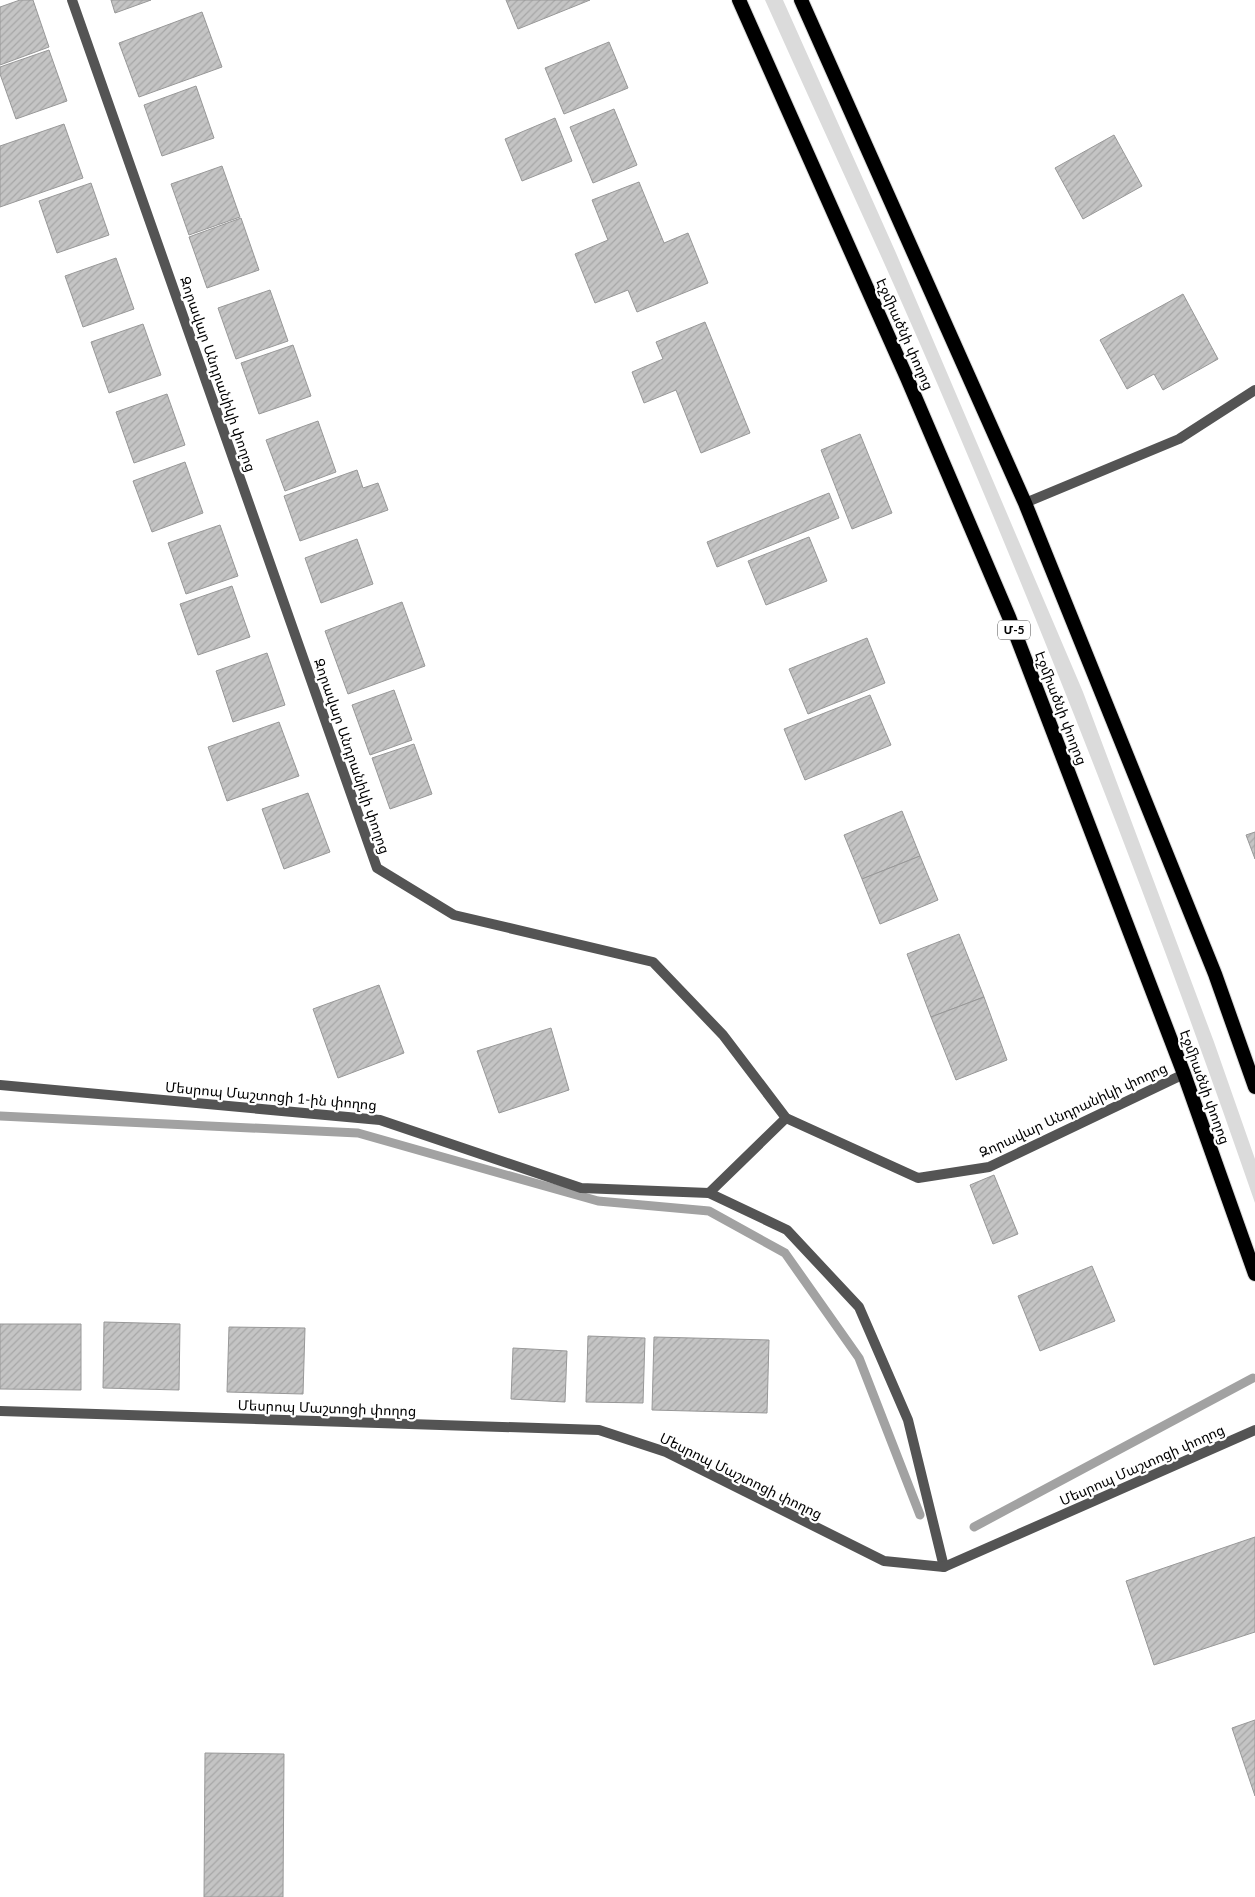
<svg xmlns="http://www.w3.org/2000/svg" width="1255" height="1897" font-family="Lato,'Noto Sans Armenian',sans-serif">
<style>
.grass{fill:#dbdbdb}
.lines{fill:none;stroke-linecap:round;stroke-linejoin:round}
.stream{stroke:#a2a2a2;stroke-width:9}
.building{fill:url(#building-hatch);stroke:#989898}
.trunk-casing{stroke:#dbdbdb;stroke-width:16}
.service{stroke:#545454;stroke-width:10}
.minor{stroke:#545454;stroke-width:10}
.trunk{stroke:#000;stroke-width:14}
.labels{text-anchor:middle;stroke-width:4.5;stroke-linejoin:round;paint-order:stroke}
.shield{fill:#fff;stroke:#4c4c4c;stroke-width:1}
.shield-label{font-size:12px;font-weight:bold;fill:#000}
.street-label{font-size:14px;fill:#000;stroke:#fff}
</style>
<defs>
<pattern id="building-hatch" width="6" height="6" patternUnits="userSpaceOnUse" patternTransform="scale(1.25)"><rect width="6" height="6" fill="#c4c4c4"/><path d="M-1 1l2-2M0 6l6-6M5 7l2-2" fill="none" stroke="#a7a7a7"/></pattern>
</defs>
<rect width="100%" height="100%" fill="#fff"/>
<path class="grass" d="M765 0H783L896 253 1083 692 1214 1042 1255 1159V1203C1165 942 1065 684 957 430 896 285 829 143 765 0Z"/>
<g class="lines">
<g class="stream">
<path d="M0 1116 358 1133 598 1201 709 1211 785 1253 859 1358 920 1515"/>
<path d="M974 1527 1253 1378"/>
</g>
</g>
<g class="building">
<path d="M20 0H33L49 47 0 65V7Z"/>
<path d="M111 0H151L115 13Z"/>
<path d="M506 0H590L518 29Z"/>
<path d="M202 12 222 67 139 97 119 43Z"/>
<path d="M609 42 628 88 564 114 545 68Z"/>
<path d="M49 50 67 101 16 119 0 74V67Z"/>
<path d="M196 86 214 138 162 156 144 105Z"/>
<path d="M614 109 637 165 593 183 570 127Z"/>
<path d="M555 118 572 161 522 181 505 139Z"/>
<path d="M64 124 83 178 0 207V146Z"/>
<path d="M1114 135 1142 186 1083 219 1055 168Z"/>
<path d="M222 166 240 217 189 235 171 184Z"/>
<path d="M639 182 664 243 688 233 708 283 637 312 628 290 595 303 575 254 608 240 592 200Z"/>
<path d="M91 183 109 235 57 253 39 201Z"/>
<path d="M241 218 259 270 207 288 189 237Z"/>
<path d="M116 258 134 309 83 327 65 276Z"/>
<path d="M270 290 288 341 236 359 218 308Z"/>
<path d="M1183 294 1218 359 1163 390 1154 374 1127 389 1100 340Z"/>
<path d="M705 322 750 433 701 453 676 390 644 403 632 372 663 359 656 342Z"/>
<path d="M143 324 161 375 109 393 91 342Z"/>
<path d="M293 345 311 396 259 414 241 363Z"/>
<path d="M167 394 185 445 134 463 116 412Z"/>
<path d="M318 421 336 472 285 491 266 440Z"/>
<path d="M860 434 892 513 852 529 821 450Z"/>
<path d="M185 462 203 513 152 532 133 481Z"/>
<path d="M357 470 363 488 378 483 388 510 300 541 284 496Z"/>
<path d="M829 493 839 518 717 567 707 542Z"/>
<path d="M220 525 238 576 186 594 168 543Z"/>
<path d="M809 537 827 581 766 605 748 561Z"/>
<path d="M357 539 373 584 321 603 305 558Z"/>
<path d="M232 586 250 637 198 655 180 604Z"/>
<path d="M402 602 425 666 348 694 325 631Z"/>
<path d="M867 638 885 683 808 714 789 669Z"/>
<path d="M267 653 285 705 233 722 216 671Z"/>
<path d="M394 690 412 740 370 755 352 705Z"/>
<path d="M870 695 891 745 805 780 784 729Z"/>
<path d="M279 722 299 776 227 801 208 747Z"/>
<path d="M414 744 432 794 390 809 372 758Z"/>
<path d="M308 793 330 852 284 869 262 809Z"/>
<path d="M902 811 920 856 862 879 844 835Z"/>
<path d="M1255 832V859L1246 835Z"/>
<path d="M920 856 938 900 880 924 862 879Z"/>
<path d="M959 934 984 997 931 1017 907 954Z"/>
<path d="M379 985 404 1053 338 1078 313 1009Z"/>
<path d="M984 997 1007 1060 956 1080 931 1017Z"/>
<path d="M551 1028 569 1090 499 1113 477 1051Z"/>
<path d="M994 1175 1018 1234 993 1244 970 1185Z"/>
<path d="M1092 1266 1115 1321 1040 1351 1018 1296Z"/>
<path d="M104 1322 180 1324 179 1390 103 1388Z"/>
<path d="M0 1324H81V1390L0 1389Z"/>
<path d="M229 1327 305 1328 303 1394 227 1392Z"/>
<path d="M588 1336 645 1338 643 1403 586 1402Z"/>
<path d="M654 1337 769 1340 767 1413 652 1410Z"/>
<path d="M513 1348 567 1351 565 1402 511 1399Z"/>
<path d="M1255 1537V1632L1154 1665 1126 1581Z"/>
<path d="M1255 1720V1796L1232 1728Z"/>
<path d="M205 1753 284 1754 283 1897H204Z"/>
</g>
<g class="lines">
<defs>
<g id="trunk">
<path d="M739 0 907 378 1009 617 1184 1074 1255 1274"/>
<path d="M801 0 1025 503 1215 974 1255 1087"/>
</g>
</defs>
<use href="#trunk" class="trunk-casing"/>
<g class="service">
<path d="M1025 503 1179 439 1255 390"/>
<path d="M786 1118 709 1193 787 1230 859 1307 908 1420 944 1567"/>
</g>
<g class="minor">
<path d="M72 0 377 868 454 915 653 962 723 1035 786 1118 918 1178 989 1167 1184 1074"/>
<path d="M0 1085 380 1120 581 1188 709 1193"/>
<path d="M0 1411 599 1430 666 1452 884 1561 944 1567 1255 1430"/>
</g>
<use href="#trunk" class="trunk"/>
</g>
<g class="labels">
<rect class="shield" x="998" y="620.5" width="32" height="19" rx="4"/>
<g class="shield-label">
<text x="1014" y="634">Մ-5</text>
</g>
<g class="street-label">
<text transform="translate(905 334) rotate(66)" y="5">Էջմիածնի փողոց</text>
<text transform="translate(218 374) rotate(71)" y="5">Զորավար Անդրանիկի փողոց</text>
<text transform="translate(1061 708) rotate(69)" y="5">Էջմիածնի փողոց</text>
<text transform="translate(352 756) rotate(71)" y="5">Զորավար Անդրանիկի փողոց</text>
<text transform="translate(1205 1087) rotate(70)" y="5">Էջմիածնի փողոց</text>
<text transform="translate(271 1096) rotate(5)" y="5">Մեսրոպ Մաշտոցի 1-ին փողոց</text>
<text transform="translate(1073 1110) rotate(-25)" y="5">Զորավար Անդրանիկի փողոց</text>
<text transform="translate(327 1408) rotate(2)" y="5">Մեսրոպ Մաշտոցի փողոց</text>
<text transform="translate(1142 1465) rotate(-24)" y="5">Մեսրոպ Մաշտոցի փողոց</text>
<text transform="translate(741 1476) rotate(26)" y="5">Մեսրոպ Մաշտոցի փողոց</text>
</g>
</g>
</svg>
